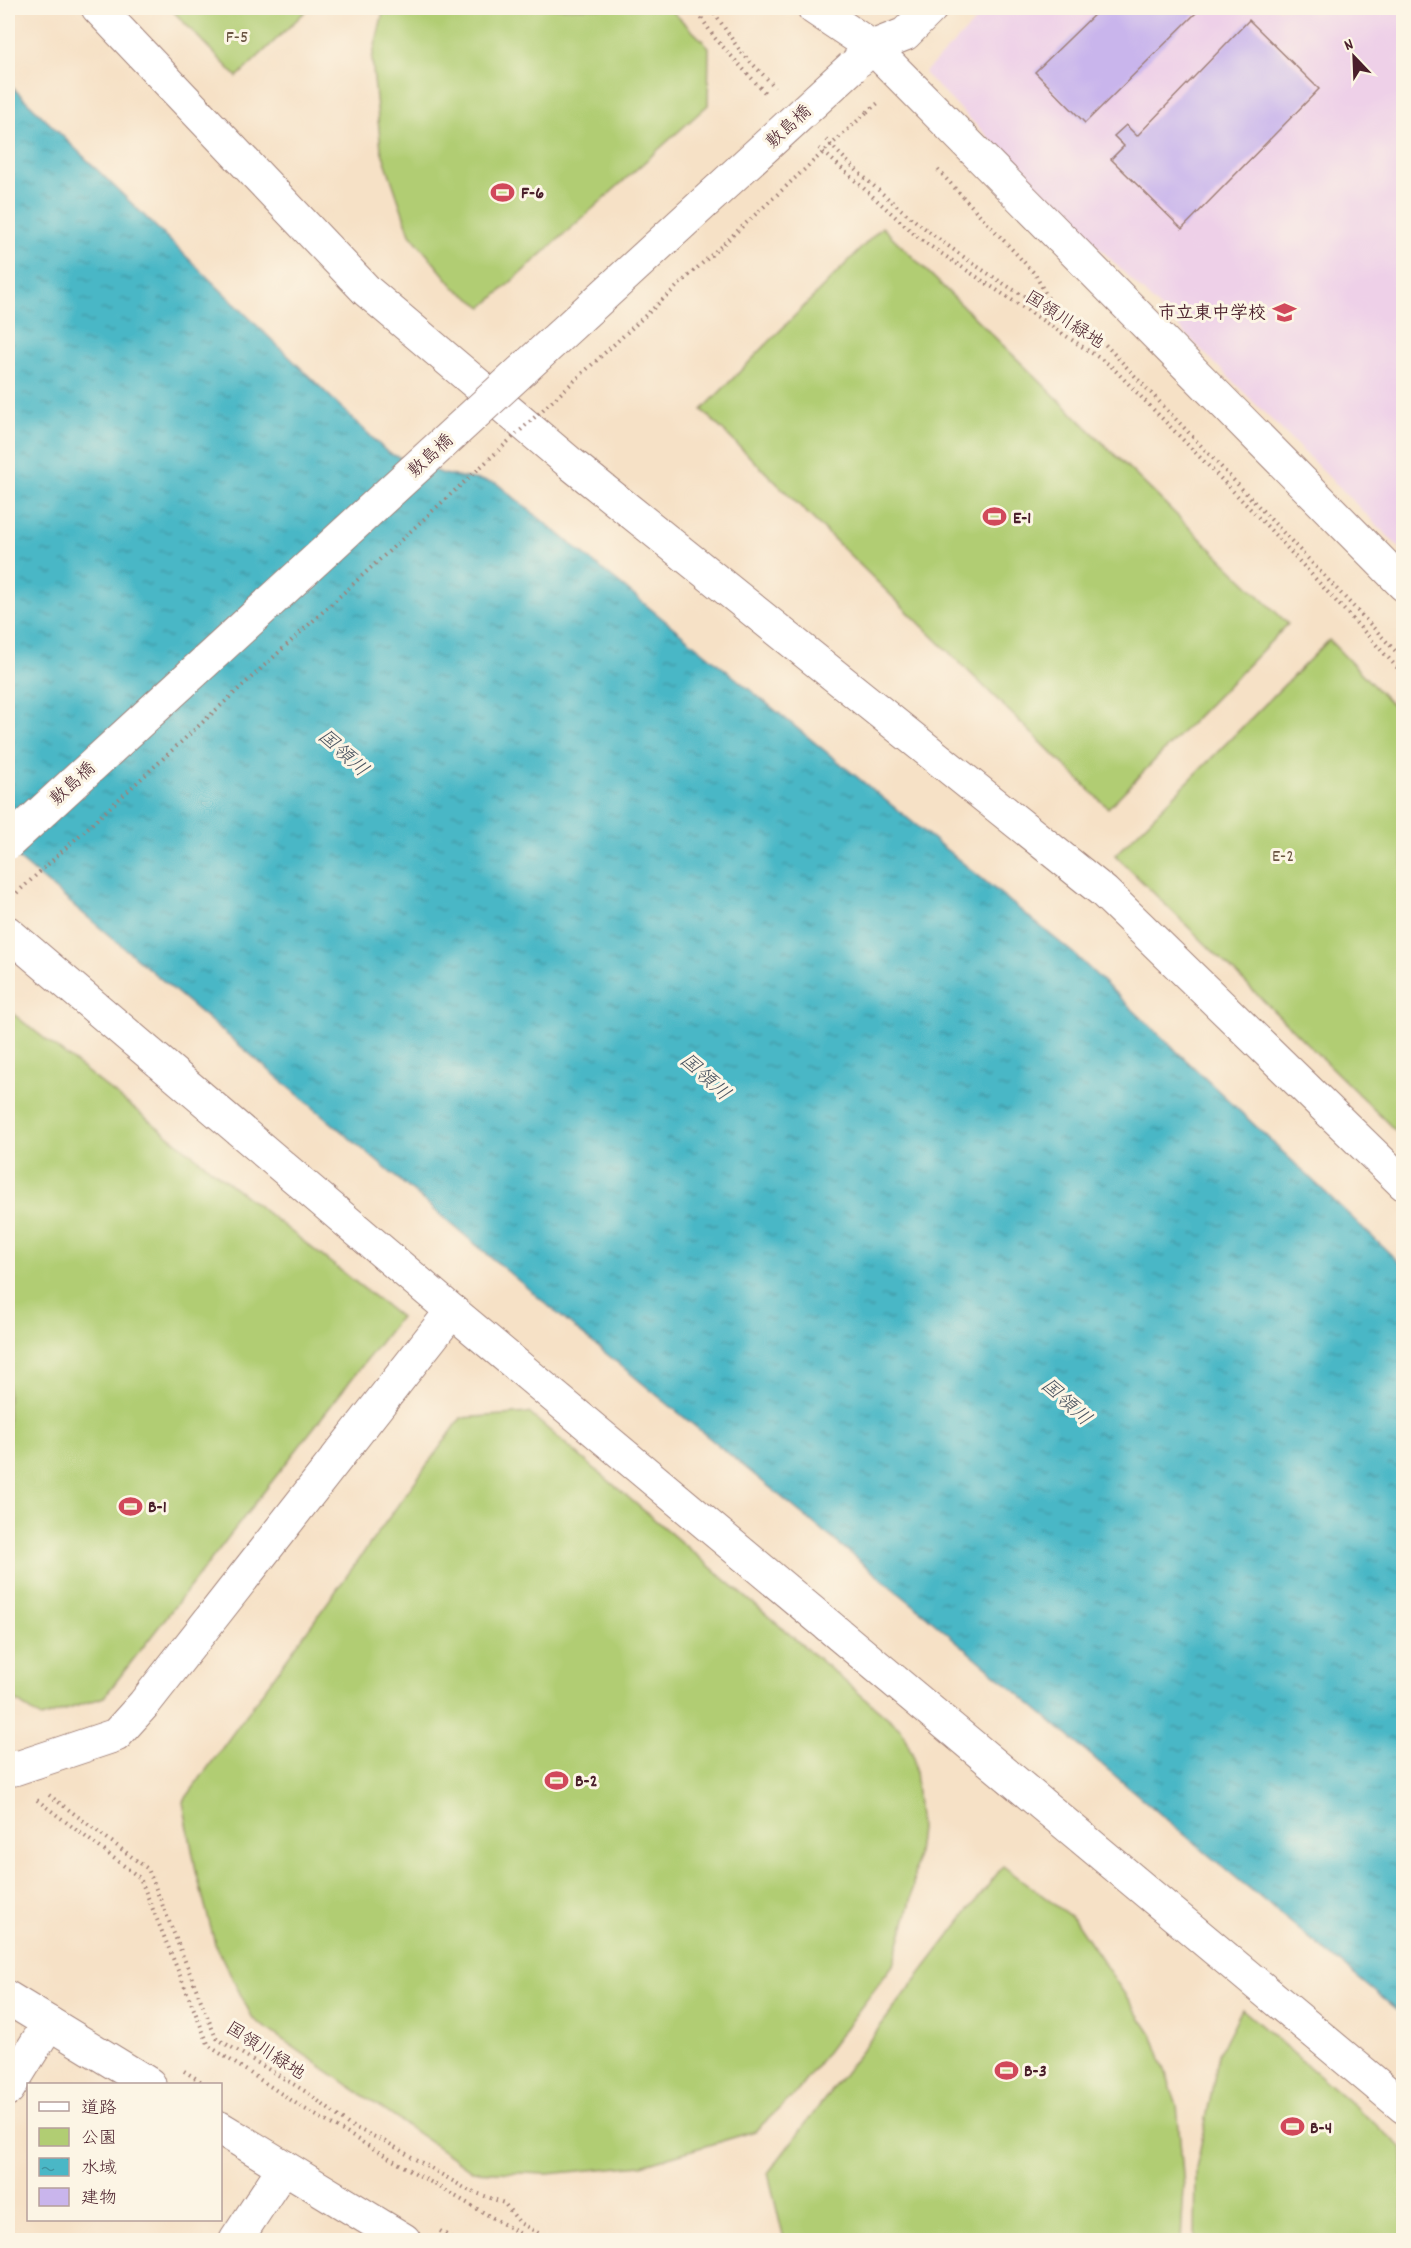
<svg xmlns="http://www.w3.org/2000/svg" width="1411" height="2248" font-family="Dekko,'Klee One',sans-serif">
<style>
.built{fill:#eed0e8}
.green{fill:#b1cd73;stroke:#7e764f;stroke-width:1.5}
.water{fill:url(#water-ripples);stroke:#4a6b78;stroke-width:1.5}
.building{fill:#c9b5ec}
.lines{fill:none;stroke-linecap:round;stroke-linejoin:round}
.minor-casing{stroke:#a08078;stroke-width:35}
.path{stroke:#a08078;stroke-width:4;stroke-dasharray:1.5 4.5;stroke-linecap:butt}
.minor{stroke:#fff;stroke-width:33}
.minor-bridge-casing{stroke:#a08078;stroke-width:35;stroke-linecap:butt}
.path-bridge{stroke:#a08078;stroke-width:4;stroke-dasharray:1.5 4.5;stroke-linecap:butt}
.minor-bridge{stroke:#fff;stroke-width:33}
.labels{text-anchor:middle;stroke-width:6;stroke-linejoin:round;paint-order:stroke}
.park-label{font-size:18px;fill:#695341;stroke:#fcf5e5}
.street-label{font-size:18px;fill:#4a1f2b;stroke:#fcf5e5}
.poi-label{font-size:18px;font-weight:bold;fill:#4a1f2b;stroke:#fcf5e5;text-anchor:start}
.water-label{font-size:20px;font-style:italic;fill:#4a5461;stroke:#fcf5e5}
</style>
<defs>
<pattern id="water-ripples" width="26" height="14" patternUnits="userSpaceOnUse" patternTransform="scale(1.5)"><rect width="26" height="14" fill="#4ab7c6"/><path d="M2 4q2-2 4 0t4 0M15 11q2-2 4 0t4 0" fill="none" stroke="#4094a1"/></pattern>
</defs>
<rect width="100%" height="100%" fill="#fcf5e5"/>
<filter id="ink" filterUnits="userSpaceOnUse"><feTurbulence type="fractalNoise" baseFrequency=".0167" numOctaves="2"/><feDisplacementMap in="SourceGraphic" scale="12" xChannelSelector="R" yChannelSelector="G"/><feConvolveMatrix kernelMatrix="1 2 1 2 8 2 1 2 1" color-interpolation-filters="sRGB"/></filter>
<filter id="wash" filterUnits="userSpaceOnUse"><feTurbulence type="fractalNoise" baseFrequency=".008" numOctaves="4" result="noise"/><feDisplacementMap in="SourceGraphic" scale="24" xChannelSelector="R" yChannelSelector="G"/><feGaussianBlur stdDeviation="1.35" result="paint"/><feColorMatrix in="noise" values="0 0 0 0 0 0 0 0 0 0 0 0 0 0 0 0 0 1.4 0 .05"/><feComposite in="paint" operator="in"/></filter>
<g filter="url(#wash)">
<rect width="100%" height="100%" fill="#f6e1c6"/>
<path class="built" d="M989 8H1403V551L924 73Z"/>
<g class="green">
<path d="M170 8H309L237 77Z"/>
<path d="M384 8H669L709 47 708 105 483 307 454 287 410 234 381 149 372 59Z"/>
<path d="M882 227 1288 624 1108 808 702 410Z"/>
<path d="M1329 640 1403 716V1138L1115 855Z"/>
<path d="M8 1010 400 1317 104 1697 41 1718 8 1695Z"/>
<path d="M529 1413 901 1729 914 1758 920 1829 911 1901 893 1965 796 2093 755 2131 642 2165 547 2174 472 2171 253 2019 215 1944 196 1871 183 1802 461 1418Z"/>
<path d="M1003 1866 1074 1919 1153 2036 1177 2105 1184 2187 1181 2240H784L768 2173Z"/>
<path d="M1242 2009 1403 2148V2240H1195L1196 2169 1219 2054Z"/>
</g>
<path class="water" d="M8 83 388 453 444 474 496 483 1073 953 1403 1266V2015L1205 1852 927 1616 570 1324 8 850Z"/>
<g id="blocks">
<g class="building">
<path d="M1101 8H1201L1085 123 1035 72Z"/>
<path d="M1249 20 1319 89 1182 229 1111 159 1124 146 1114 136 1126 125 1137 136Z"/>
</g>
</g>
</g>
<g filter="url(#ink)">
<use href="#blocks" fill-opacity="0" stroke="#a08078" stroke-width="1.5"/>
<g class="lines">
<defs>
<g id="minor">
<path d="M98 8 367 291 570 463 1104 892 1404 1184"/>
<path d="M814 8 872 47 1404 585"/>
<path d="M859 60 872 47 905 34 931 8"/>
<path d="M8 933 452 1311 1404 2107"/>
<path d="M8 1766 14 1769 116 1735 144 1704 452 1311"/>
<path d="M8 1998 149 2084"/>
<path d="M8 2089 49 2023"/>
<path d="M220 2128 404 2240"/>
<path d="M236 2240 284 2167"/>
</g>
</defs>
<use href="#minor" class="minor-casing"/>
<g class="path">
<path d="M695 8 714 37 767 95"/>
<path d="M711 8 740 51 775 87"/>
<path d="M867 112 878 103"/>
<path d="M826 140C904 221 999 287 1099 338L1404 660"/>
<path d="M819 148 921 240 1110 365 1265 524 1404 675"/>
<path d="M938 170 1035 274 1058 317"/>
<path d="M49 1795 148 1869 216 2038 308 2093 349 2125 388 2143 468 2190 504 2203 520 2223 551 2240"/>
<path d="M37 1800 140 1878 209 2046 303 2108 531 2240"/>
<path d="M184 2071 205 2084"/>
<path d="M440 2231 455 2240"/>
</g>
<use href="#minor" class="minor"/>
<defs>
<path id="minor-bridge" d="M8 843 852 67"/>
</defs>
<use href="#minor-bridge" class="minor-bridge-casing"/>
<path class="path-bridge" d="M8 901 867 112"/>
<use href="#minor-bridge" class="minor-bridge"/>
</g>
</g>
<defs>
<symbol id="stadium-bare" viewBox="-9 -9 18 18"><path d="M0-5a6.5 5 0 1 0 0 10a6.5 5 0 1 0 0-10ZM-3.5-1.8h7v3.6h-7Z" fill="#d1495b" stroke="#fcf5e5" stroke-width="2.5" paint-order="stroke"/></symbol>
<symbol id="school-bare" viewBox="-9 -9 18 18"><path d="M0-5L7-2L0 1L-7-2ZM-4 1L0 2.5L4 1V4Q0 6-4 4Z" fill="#d1495b" stroke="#fcf5e5" stroke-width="2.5" paint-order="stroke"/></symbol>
</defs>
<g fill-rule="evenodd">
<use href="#stadium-bare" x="486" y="176" width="33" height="33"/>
<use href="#school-bare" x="1268" y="296" width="33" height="33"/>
<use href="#stadium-bare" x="978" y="500" width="33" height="33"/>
<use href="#stadium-bare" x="114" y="1490" width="33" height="33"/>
<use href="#stadium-bare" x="540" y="1764" width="33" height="33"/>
<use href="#stadium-bare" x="990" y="2054" width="33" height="33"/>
<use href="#stadium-bare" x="1276" y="2110" width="33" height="33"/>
</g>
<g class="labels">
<g class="park-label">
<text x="237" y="42">F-5</text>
<text x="1283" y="861">E-2</text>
</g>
<g class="street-label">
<text transform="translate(788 126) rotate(-43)" y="6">敷島橋</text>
<text transform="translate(1065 319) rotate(33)" y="6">国領川緑地</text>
<text transform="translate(430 455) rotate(-43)" y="6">敷島橋</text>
<text transform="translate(72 783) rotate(-43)" y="6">敷島橋</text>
<text transform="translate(266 2050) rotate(33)" y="6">国領川緑地</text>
</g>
<g class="poi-label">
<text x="521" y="198">F-6</text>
<text x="1266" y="318" text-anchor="end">市立東中学校</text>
<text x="1013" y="523">E-1</text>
<text x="148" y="1512">B-1</text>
<text x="575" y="1786">B-2</text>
<text x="1024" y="2076">B-3</text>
<text x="1310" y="2133">B-4</text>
</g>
<g class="water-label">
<text transform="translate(344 752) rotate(42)" y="7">国領川</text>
<text transform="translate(706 1076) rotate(42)" y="7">国領川</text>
<text transform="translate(1067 1401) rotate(42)" y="7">国領川</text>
</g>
</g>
<rect width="1411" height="2248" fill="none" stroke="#fcf5e5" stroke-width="30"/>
<rect x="27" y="2083" width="195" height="138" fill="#fcf5e5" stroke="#b59f9b" stroke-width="1.5"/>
<rect x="39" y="2102" width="30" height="9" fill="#ffffff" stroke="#b59f9b" stroke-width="1.5"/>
<text x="81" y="2113" font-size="18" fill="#4a1f2b">道路</text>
<rect x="39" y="2128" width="30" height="18" fill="#b1cd73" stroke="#b59f9b" stroke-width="1.5"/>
<text x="81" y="2143" font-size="18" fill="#4a1f2b">公園</text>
<rect x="39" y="2158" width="30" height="18" fill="url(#water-ripples)" stroke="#b59f9b" stroke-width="1.5"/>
<text x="81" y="2173" font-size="18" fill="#4a1f2b">水域</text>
<rect x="39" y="2188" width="30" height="18" fill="#c9b5ec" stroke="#b59f9b" stroke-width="1.5"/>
<text x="81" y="2203" font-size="18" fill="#4a1f2b">建物</text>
<g transform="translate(1354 57) rotate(337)" stroke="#fcf5e5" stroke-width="4.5" paint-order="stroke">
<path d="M0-4.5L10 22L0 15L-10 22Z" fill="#4a1f2b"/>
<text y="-9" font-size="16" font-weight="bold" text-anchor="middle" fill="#4a1f2b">N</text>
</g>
</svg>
